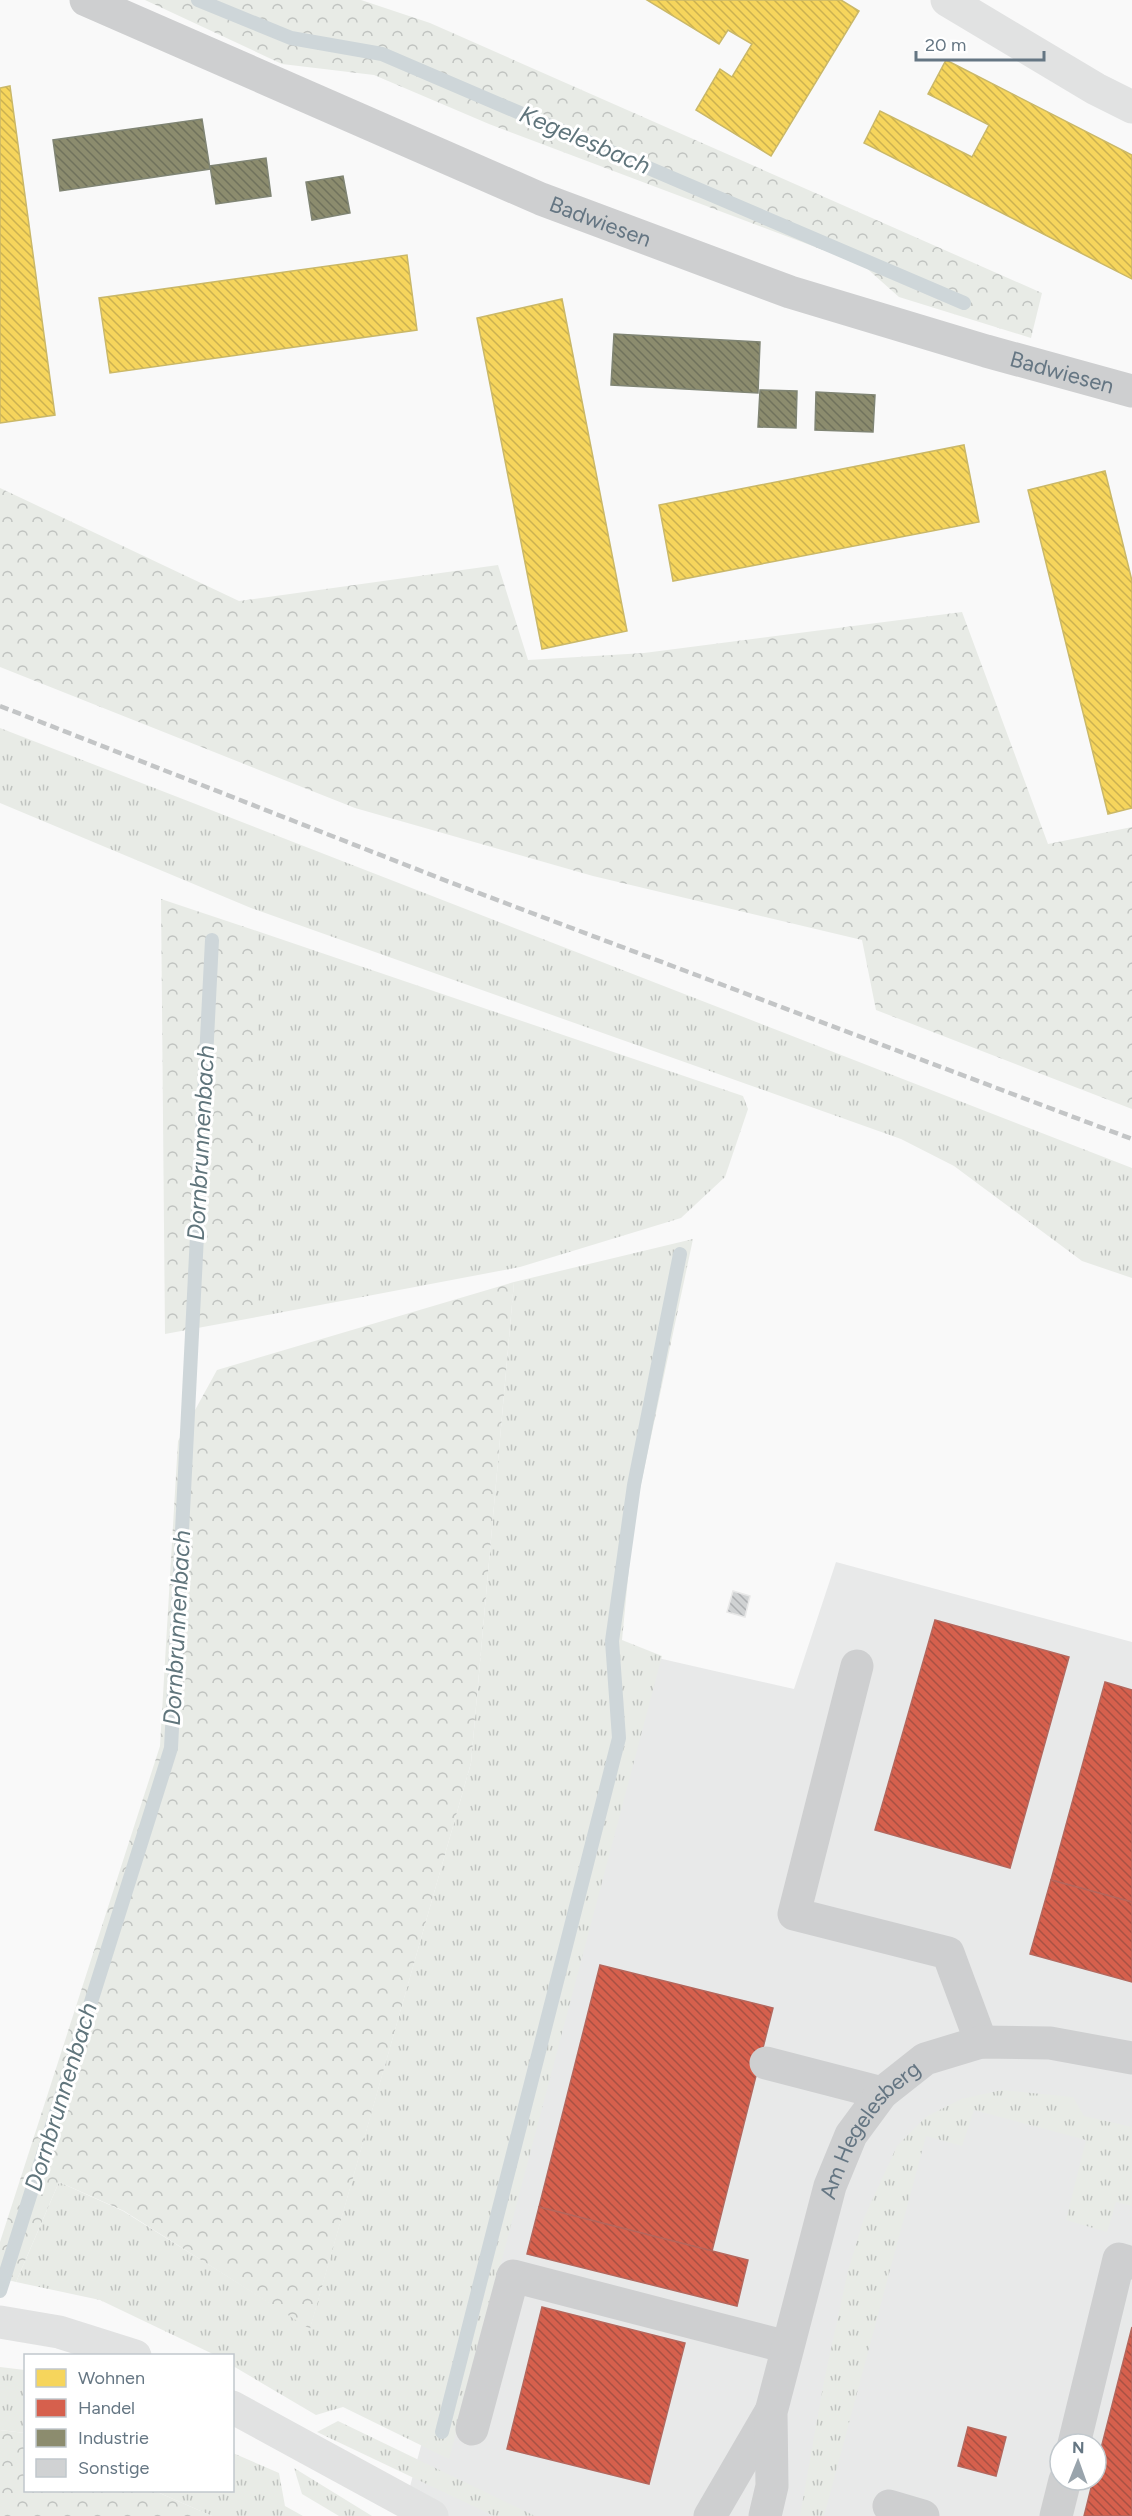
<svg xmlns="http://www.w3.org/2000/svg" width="1132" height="2516" font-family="Figtree,sans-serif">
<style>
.built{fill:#e8e9e9;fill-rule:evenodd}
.grass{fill:url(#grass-tufts)}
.forest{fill:url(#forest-crowns)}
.homes{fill:url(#homes-back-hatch);stroke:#cab868;stroke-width:1.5}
.shops{fill:url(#shops-back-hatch);stroke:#b4675d;stroke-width:1.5}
.industry{fill:url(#industry-back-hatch);stroke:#808574;stroke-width:1.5}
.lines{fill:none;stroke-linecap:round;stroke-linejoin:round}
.stream{stroke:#ced6d9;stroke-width:14}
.building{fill:url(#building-back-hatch);stroke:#e8e8e8;stroke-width:1.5}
.minor{stroke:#cecfd0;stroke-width:33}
.major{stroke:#e1e2e2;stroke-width:33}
.rail{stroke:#c3c5c6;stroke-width:4.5;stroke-dasharray:9 4.5;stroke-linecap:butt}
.labels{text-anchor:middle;stroke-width:6;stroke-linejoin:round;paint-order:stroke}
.street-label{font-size:22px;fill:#657683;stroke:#fff}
.water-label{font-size:24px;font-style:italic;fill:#60757c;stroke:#fff}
</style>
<defs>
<pattern id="grass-tufts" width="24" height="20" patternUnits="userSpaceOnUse" patternTransform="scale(1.5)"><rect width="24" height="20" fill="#e8ebe6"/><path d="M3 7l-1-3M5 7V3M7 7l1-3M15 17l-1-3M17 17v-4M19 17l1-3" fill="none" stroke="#c0c3c0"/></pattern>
<pattern id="forest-crowns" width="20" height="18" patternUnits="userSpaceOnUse" patternTransform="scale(1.5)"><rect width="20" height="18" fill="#e8ebe6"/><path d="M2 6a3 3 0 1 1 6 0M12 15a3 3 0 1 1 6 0" fill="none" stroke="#c0c3c0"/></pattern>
<pattern id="homes-back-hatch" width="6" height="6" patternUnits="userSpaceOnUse" patternTransform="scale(1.5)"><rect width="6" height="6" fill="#f6d55c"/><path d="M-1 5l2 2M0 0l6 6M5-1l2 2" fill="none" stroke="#cbb151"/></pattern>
<pattern id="shops-back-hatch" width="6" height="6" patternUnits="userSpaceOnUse" patternTransform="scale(1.5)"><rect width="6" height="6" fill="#d6604d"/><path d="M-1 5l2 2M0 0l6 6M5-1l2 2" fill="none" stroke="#a85144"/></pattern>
<pattern id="industry-back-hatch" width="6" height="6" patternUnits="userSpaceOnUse" patternTransform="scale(1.5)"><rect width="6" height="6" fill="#8c8c6e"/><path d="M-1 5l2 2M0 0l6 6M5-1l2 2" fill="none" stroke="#70725c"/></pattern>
<pattern id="building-back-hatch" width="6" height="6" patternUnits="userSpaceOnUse" patternTransform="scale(1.5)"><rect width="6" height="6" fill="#d0d2d3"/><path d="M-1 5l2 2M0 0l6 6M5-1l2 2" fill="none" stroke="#acafb1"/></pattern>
</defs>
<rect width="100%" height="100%" fill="#f9f9f9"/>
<path class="built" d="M836 1562 1132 1642V2516H402L636 1653 794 1689ZM1060 2444H1096V2480H1060Z"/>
<g class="grass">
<path d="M0 728 1132 1168V1278L1082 1261 954 1166 901 1139 251 908 0 803Z"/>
<path d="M257 931 743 1096 748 1109 725 1177 681 1218 520 1267 257 1317Z"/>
<path d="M693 1239 634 1517 622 1640 662 1656 449 2459 343 2407 316 2415 233 2366 232 2356 215 2355 100 2300 16 2282 59 2182 123 2211 310 2328 471 1763 514 1282Z"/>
<path d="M1002 2090 1073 2097 1084 2116 1132 2127V2206L1116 2202 1107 2232 1066 2220 1086 2140 974 2110 962 2146 926 2136 824 2516H800L824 2381 848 2271 864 2218 897 2146 926 2117 961 2099Z"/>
<path d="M0 2367 25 2370V2433L0 2430Z"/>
<path d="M338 2421 535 2516H494L317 2432Z"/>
<path d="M233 2453 279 2473 285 2506 303 2516H212L155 2491 232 2490Z"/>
<path d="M294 2468 372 2516H339L302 2494Z"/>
</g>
<g class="forest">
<path d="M145 0H361L430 23 1042 293 1031 338 899 297 863 265 489 124 374 75 282 64Z"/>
<path d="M0 488 239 601 498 565 528 660 644 653 962 612 1048 844 1132 827V1109L876 1010 862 940 593 876 355 808 0 667Z"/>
<path d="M161 899 257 931V1317L165 1334Z"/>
<path d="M514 1282 471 1763 310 2329 124 2211 59 2182 16 2282 0 2278V2242L160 1746 178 1441 217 1370Z"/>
<path d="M0 2430 25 2433 26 2490 155 2491 212 2516H0Z"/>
</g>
<g class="homes">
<path d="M647 0H841L859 11 771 156 696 110 720 69 732 77 752 44 728 30 719 44Z"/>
<path d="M946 60 1132 155V279L864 143 880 111 972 157 989 125 928 94Z"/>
<path d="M10 86 55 415 0 423V88Z"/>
<path d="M407 255 417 330 110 373 99 298Z"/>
<path d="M562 299 627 631 542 649 477 318Z"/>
<path d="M964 445 979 522 673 581 659 505Z"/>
<path d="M1105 471 1132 581V808L1108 814 1028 490Z"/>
</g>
<g class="shops">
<path d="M935 1620 1069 1657 1010 1868 875 1830Z"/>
<path d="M1105 1682 1132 1690V1902L1051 1880Z"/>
<path d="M1051 1880 1132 1902V1982L1030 1954Z"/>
<path d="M600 1965 773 2008 712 2251 539 2207Z"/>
<path d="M539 2207 748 2260 737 2306 527 2254Z"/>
<path d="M542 2307 685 2343 649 2484 507 2449Z"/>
<path d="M1132 2327V2516H1084L1093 2480H1096V2468Z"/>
<path d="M968 2427 1006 2437 996 2476 958 2466Z"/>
</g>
<g class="industry">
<path d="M202 119 210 169 60 191 53 140Z"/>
<path d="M266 158 271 196 216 204 210 166Z"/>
<path d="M343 176 350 213 312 220 306 182Z"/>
<path d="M614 334 760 342 758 393 611 385Z"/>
<path d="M760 390 797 391 796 428 758 427Z"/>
<path d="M816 392 875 395 873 432 815 430Z"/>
</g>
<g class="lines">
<g class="stream">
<path d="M198 0 291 38 382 54 964 303"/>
<path d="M0 2291 171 1748 212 940"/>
<path d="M442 2432 619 1738 612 1641 634 1485 680 1254"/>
</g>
</g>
<path class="building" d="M733 1591 750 1596 745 1617 727 1612Z"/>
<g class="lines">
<g class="minor">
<path id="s1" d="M86 0 541 199 790 292 986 351 1132 391"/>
<path d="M857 1666 794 1914 948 1953 981 2042"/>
<path d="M766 2063 882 2093"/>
<path d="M472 2429 513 2276 787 2347"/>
<path d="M1074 2444 1119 2259 1132 2263"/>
<path d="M889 2506 923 2516"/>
<path d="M710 2516 770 2413"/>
<path id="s2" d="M765 2516 772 2486 771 2412 830 2186 851 2135 882 2093 925 2059 981 2042 1050 2043 1132 2058"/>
<path d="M1056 2516 1065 2480"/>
</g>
<g class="major">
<path d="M947 0 1096 89 1132 107"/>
<path d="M0 2322 59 2332 135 2356"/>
<path d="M232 2407 432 2516"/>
</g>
<path class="rail" d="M0 706 452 883 1132 1139"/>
</g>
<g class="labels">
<g class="street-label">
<text dy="8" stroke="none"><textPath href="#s1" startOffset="560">Badwiesen</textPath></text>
<text dy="8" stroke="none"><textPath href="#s1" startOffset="1046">Badwiesen</textPath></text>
<text dy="8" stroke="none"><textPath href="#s2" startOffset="408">Am Hegelesberg</textPath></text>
</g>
<g class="water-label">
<text transform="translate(585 140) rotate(23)" y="8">Kegelesbach</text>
<text transform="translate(201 1143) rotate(-87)" y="8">Dornbrunnenbach</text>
<text transform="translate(177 1628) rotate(-87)" y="8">Dornbrunnenbach</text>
<text transform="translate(61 2097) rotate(-73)" y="8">Dornbrunnenbach</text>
</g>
</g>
<rect x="24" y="2354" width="210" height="138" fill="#ffffff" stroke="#c1c8cd" stroke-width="1.5"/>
<rect x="36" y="2369" width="30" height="18" fill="#f6d55c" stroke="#c1c8cd" stroke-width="1.5"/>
<text x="78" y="2384" font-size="18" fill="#657683">Wohnen</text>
<rect x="36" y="2399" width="30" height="18" fill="#d6604d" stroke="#c1c8cd" stroke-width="1.5"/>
<text x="78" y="2414" font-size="18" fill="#657683">Handel</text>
<rect x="36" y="2429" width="30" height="18" fill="#8c8c6e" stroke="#c1c8cd" stroke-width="1.5"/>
<text x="78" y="2444" font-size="18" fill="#657683">Industrie</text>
<rect x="36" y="2459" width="30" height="18" fill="#d0d2d3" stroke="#c1c8cd" stroke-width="1.5"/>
<text x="78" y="2474" font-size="18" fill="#657683">Sonstige</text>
<g transform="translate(1078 2462) rotate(1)"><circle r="28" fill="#ffffff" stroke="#c1c8cd" stroke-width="1.5"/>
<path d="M0-4.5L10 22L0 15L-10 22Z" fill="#99a4ac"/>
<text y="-9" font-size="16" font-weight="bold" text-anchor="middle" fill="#657683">N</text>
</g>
<path d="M916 51v9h128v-9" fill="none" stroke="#657683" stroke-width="3"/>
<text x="925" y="51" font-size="18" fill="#657683" stroke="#ffffff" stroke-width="4.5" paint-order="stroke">20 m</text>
</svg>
